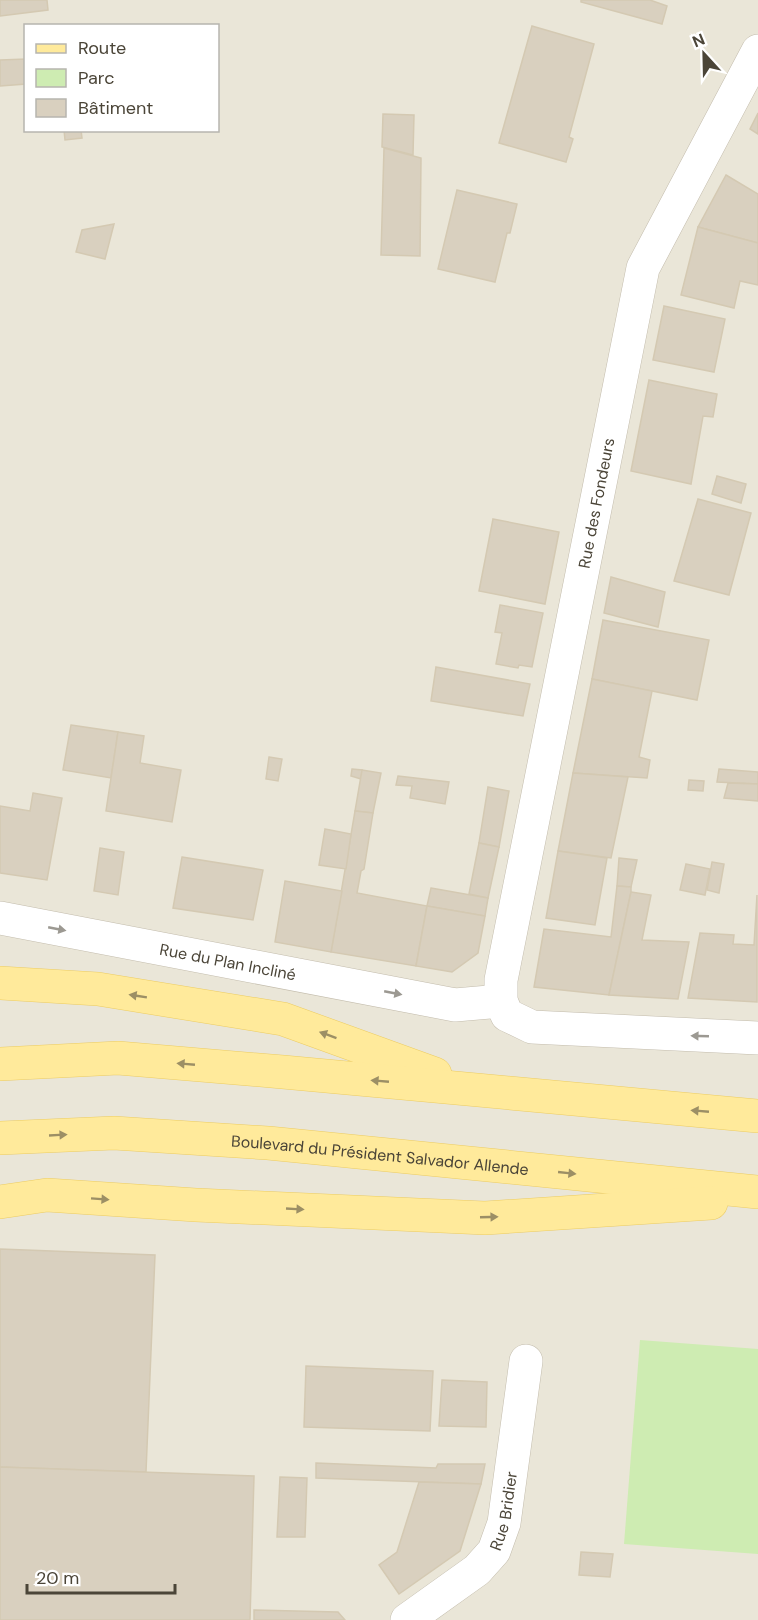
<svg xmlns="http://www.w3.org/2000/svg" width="758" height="1620" font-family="'DM Sans',sans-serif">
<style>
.residential{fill:#eae6d8;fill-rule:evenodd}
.green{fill:#ceecb2}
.building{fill:#d9d0bf;stroke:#d4c9b2;stroke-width:1.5}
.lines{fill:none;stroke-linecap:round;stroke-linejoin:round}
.minor-casing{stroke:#c3bcac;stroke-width:34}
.primary-casing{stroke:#eccc63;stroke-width:34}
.minor{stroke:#fff;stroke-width:33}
.primary{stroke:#ffea9b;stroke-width:33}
.oneway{fill:#9c9992}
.oneway2{fill:#9c8f65}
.labels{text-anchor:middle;stroke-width:4.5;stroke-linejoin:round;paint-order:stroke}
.street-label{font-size:16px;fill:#4b4538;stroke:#fff}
</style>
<rect width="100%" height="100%" fill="#f6f3eb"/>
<path class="residential" d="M0 0H758V1620H0ZM26 26H218V130H26Z"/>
<path class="green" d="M640 1340 758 1349V1554L624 1544Z"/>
<g class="building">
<path d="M0 0H47L48 10 0 16Z"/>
<path d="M581 0H650L667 6 662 24 581 2Z"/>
<path d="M532 26 594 44 569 137 573 139 566 162 499 143Z"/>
<path d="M26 59V84L0 86V60Z"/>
<path d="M758 113V134L750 129Z"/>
<path d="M383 114 414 115 413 155 382 147Z"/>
<path d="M64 130H81L82 138 65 140Z"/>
<path d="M384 148 421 158 420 256 381 255Z"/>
<path d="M726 175 758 194V243L698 227Z"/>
<path d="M457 190 517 204 510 233H507L495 282 438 269Z"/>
<path d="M114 224 105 259 76 252 82 230Z"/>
<path d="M698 227 758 243V285L740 281 734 308 681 295Z"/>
<path d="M664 306 725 319 714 372 653 360Z"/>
<path d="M649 380 717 394 713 417 703 416 691 484 631 471Z"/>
<path d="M717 476 746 484 741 503 712 494Z"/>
<path d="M698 499 751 513 729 595 674 581Z"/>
<path d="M493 519 559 532 545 604 479 591Z"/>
<path d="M611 577 665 592 658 627 604 613Z"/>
<path d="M500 605 543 613 532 667 519 665 518 668 496 664 502 633 495 632Z"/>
<path d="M603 620 709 640 697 700 592 679Z"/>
<path d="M436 667 530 684 523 716 431 701Z"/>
<path d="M592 679 652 691 639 757 650 760 647 778 573 773Z"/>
<path d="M71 725 118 732 111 778 63 770Z"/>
<path d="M118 732 144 736 140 763 181 770 172 822 106 811Z"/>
<path d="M269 757 282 759 278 781 266 779Z"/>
<path d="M352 769 362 770 361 779 351 776Z"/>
<path d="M719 769 758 772V784L717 782Z"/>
<path d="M362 770 381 773 373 813 355 811Z"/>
<path d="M573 773 628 777 611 858 558 851Z"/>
<path d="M398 776 449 782 445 804 410 798 412 786 396 785Z"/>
<path d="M689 780 704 781 703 791 688 790Z"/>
<path d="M728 783 758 784V801L724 798Z"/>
<path d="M488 787 509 791 499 847 479 843Z"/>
<path d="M33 793 62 798 47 880 0 873V806L30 811Z"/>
<path d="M355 811 373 813 364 869 361 871 357 893 427 906 416 966 331 952Z"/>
<path d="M325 829 351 834 346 869 319 865Z"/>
<path d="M479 843 499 847 488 898 469 894Z"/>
<path d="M100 848 124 852 118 895 94 891Z"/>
<path d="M558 851 607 858 595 925 546 918Z"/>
<path d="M182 857 263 870 253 920 173 908Z"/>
<path d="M619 858 637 860 631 887 617 886Z"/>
<path d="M712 862 724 864 719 893 707 890Z"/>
<path d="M686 864 710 869 705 895 680 890Z"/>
<path d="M285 881 342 891 331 952 275 942Z"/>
<path d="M617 886 631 887V892L609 995 534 987 544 929 611 937Z"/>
<path d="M431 888 488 898 485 916 427 906Z"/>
<path d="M631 892 651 895 642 940 689 942 678 999 609 995Z"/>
<path d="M757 895V1002L688 998 700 933 734 935 733 944 754 945Z"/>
<path d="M427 906 485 916 478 953 452 972 416 966Z"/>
<path d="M0 1249 155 1255 146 1472 0 1467Z"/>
<path d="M306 1366 433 1371 430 1431 304 1427Z"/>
<path d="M442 1380 487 1382 486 1427 439 1426Z"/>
<path d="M316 1463 436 1468 438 1464H485L481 1484 316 1478Z"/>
<path d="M0 1467 254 1476 250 1620H0Z"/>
<path d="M280 1477 307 1478 305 1537H277Z"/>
<path d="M419 1482 481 1484 460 1551 399 1594 379 1565 397 1552Z"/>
<path d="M581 1552 613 1554 610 1577 579 1575Z"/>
<path d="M254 1610 338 1612 345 1620H254Z"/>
</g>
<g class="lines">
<defs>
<g id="minor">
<path d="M758 51 643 268 501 980V1001L507 1015 532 1027 758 1038"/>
<path id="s1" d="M0 918 455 1005 501 1001"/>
<path id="s2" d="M407 1620 477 1570 494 1551 504 1523 526 1361"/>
</g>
<g id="primary">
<path d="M0 983 98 989 283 1019 435 1074"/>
<path d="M0 1064 118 1058 283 1072 758 1116"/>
<path id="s3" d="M0 1138 114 1133 268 1143 758 1192"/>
<path d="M0 1202 47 1195 196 1205 485 1218 711 1203"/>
</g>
</defs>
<use href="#minor" class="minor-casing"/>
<use href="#primary" class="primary-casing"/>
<use href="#minor" class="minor"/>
<use href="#primary" class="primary"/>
</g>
<defs><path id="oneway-solid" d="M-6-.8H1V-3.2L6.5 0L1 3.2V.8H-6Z" transform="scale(1.5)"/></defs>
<g class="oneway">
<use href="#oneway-solid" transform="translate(57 929) rotate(11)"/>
<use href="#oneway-solid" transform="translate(393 993) rotate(11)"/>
<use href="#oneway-solid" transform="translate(700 1036) rotate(-178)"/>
</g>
<g class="oneway2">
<use href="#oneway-solid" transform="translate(138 996) rotate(-171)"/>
<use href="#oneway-solid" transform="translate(328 1035) rotate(-160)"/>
<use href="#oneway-solid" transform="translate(186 1064) rotate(-175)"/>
<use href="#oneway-solid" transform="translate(380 1081) rotate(-175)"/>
<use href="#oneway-solid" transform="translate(700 1111) rotate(-175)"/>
<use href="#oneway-solid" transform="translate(58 1135) rotate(-3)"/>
<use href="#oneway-solid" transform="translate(567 1173) rotate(6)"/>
<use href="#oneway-solid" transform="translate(100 1199) rotate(4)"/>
<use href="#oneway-solid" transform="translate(295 1209) rotate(3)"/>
<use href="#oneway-solid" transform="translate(489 1217) rotate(-2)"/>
</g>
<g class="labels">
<g class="street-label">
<text transform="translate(596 503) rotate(-79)" y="6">Rue des Fondeurs</text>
<text dy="6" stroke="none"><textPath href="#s1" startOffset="232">Rue du Plan Incliné</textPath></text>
<text dy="6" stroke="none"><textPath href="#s3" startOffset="381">Boulevard du Président Salvador Allende</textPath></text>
<text dy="6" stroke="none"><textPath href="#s2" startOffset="153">Rue Bridier</textPath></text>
</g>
</g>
<rect x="24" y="24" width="195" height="108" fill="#ffffff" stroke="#b7b5af" stroke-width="1.5"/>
<rect x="36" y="44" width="30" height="9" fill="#ffea9b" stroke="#b7b5af" stroke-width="1.5"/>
<text x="78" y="54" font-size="18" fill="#4b4538">Route</text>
<rect x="36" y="69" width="30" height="18" fill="#ceecb2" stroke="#b7b5af" stroke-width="1.5"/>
<text x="78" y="84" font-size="18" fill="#4b4538">Parc</text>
<rect x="36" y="99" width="30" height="18" fill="#d9d0bf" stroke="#b7b5af" stroke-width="1.5"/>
<text x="78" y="114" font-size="18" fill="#4b4538">Bâtiment</text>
<g transform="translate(704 54) rotate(338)" stroke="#ffffff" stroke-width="4.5" paint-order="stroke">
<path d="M0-4.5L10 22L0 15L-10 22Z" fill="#4b4538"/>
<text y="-9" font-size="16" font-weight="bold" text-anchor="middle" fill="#4b4538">N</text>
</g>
<path d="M27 1584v9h148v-9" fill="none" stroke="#4b4538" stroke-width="3"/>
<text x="36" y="1584" font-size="18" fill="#4b4538" stroke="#ffffff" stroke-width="4.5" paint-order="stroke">20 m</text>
</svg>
